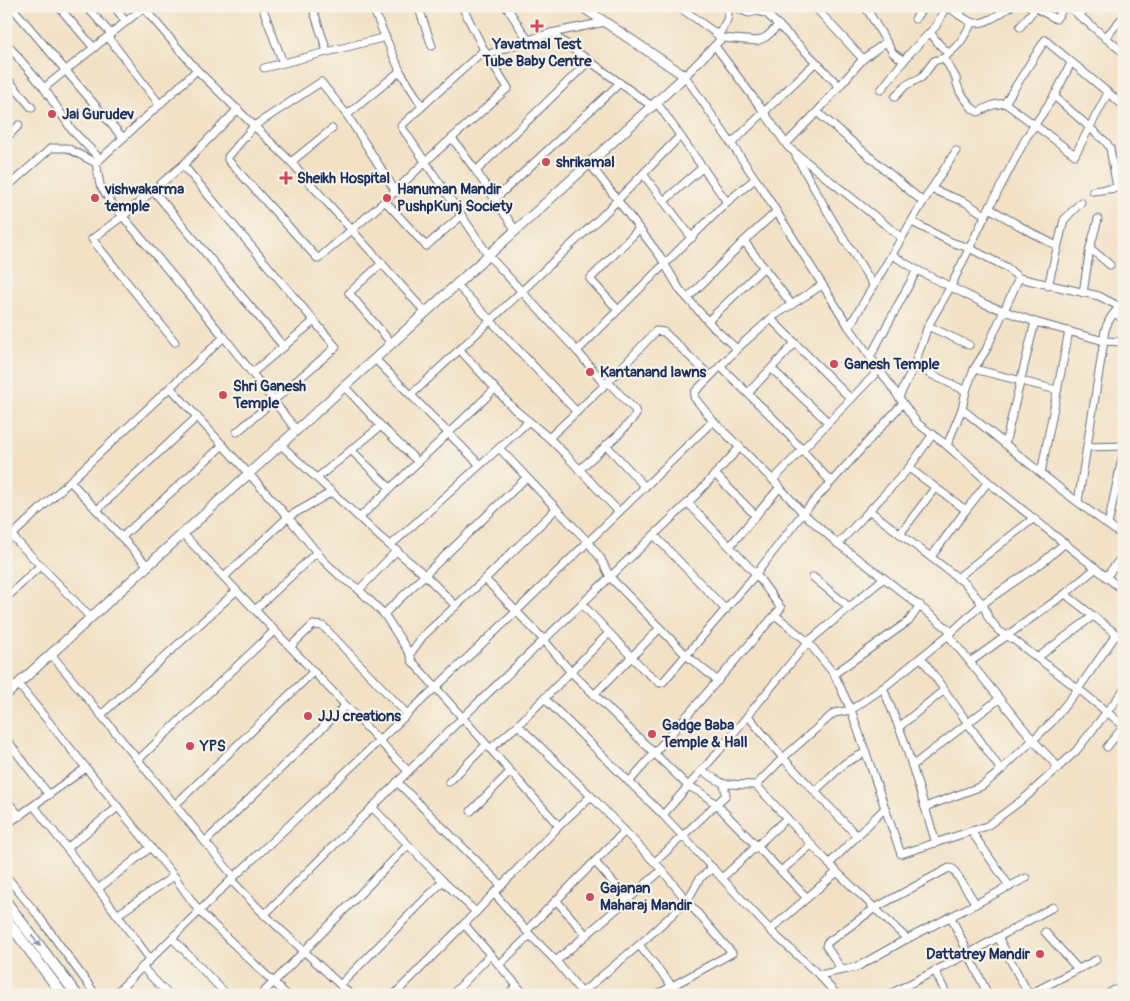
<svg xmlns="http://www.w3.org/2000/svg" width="1130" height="1001" font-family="Pangolin,sans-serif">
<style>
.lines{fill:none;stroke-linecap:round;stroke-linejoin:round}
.street-casing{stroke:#666d82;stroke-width:9}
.secondary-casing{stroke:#666d82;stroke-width:11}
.primary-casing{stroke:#666d82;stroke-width:12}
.street{stroke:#fff;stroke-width:7}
.secondary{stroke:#fff;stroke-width:9}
.primary{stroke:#fff;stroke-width:10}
.oneway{fill:#8d97ae}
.poi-dot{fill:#d1495b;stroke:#f7f3e8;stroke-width:2}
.labels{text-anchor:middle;stroke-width:4.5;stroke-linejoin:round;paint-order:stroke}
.poi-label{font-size:15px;font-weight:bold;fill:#1b2f5e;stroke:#f7f3e8;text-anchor:start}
</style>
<rect width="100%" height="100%" fill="#f7f3e8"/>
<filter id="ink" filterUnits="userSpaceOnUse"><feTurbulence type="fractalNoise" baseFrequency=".02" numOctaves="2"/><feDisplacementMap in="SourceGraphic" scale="10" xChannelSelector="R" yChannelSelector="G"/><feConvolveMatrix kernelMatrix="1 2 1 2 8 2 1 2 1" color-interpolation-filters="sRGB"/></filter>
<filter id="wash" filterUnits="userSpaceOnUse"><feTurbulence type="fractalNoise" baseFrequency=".0096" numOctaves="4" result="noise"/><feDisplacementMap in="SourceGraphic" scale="20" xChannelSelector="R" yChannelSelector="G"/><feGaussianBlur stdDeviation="1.12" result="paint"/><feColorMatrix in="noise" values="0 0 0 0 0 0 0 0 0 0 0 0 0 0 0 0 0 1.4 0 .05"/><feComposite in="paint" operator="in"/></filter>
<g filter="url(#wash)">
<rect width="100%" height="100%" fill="#f2e1c4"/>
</g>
<g filter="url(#ink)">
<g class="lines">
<defs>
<g id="street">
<path d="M11 6 123 138"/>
<path d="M58 6 94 48"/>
<path d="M86 6 111 34"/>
<path d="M114 6 126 22"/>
<path d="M142 6 197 70 291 162 426 313"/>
<path d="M262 6 283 63"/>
<path d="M312 6 327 51"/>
<path d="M372 6 400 71 422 106"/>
<path d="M418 6 432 46"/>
<path d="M506 6 528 40 551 33 653 107"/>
<path d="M677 6 695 18 722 38 757 41 766 37 779 25"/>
<path d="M814 6 863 59"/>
<path d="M865 6 893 53 904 61"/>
<path d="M947 6C954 11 962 18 971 22 983 27 1001 13 1011 6"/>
<path d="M1029 6 1036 8 1056 19 1065 6"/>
<path d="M1068 6 1124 53"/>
<path d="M888 7V6"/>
<path d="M741 10 749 13 757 11 767 14 811 57 839 86"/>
<path d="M959 15 964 6"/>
<path d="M1079 16 1087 6"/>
<path d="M915 19 924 6"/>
<path d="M1020 27 1037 6"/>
<path d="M930 32 938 43 948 53"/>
<path d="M551 33 605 22"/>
<path d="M718 36 727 20 729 6"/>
<path d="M108 37 160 105"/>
<path d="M722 38 685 76 763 190 849 327 903 403 803 513 838 544 884 578 808 642 718 752 663 815 773 933 819 975 837 995"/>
<path d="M1105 38 1124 16"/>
<path d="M6 43 44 88 72 130 100 159"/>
<path d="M715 46 764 112 788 147 902 238"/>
<path d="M484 50 401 126 489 256 577 351 605 384"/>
<path d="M487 55 528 40"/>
<path d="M944 58 956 78 957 84 960 92 972 108 978 112 993 105 1005 103 1075 155 1108 93"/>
<path d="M264 68 386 37"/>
<path d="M6 77 32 108"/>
<path d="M44 88 143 8"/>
<path d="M881 90 910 53 936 26 946 6"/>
<path d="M1054 96 1106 142 1110 148 1117 188"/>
<path d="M895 97 906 85 922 77 934 61 944 58 960 43 972 23"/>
<path d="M657 103 727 202"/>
<path d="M1005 103 1045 40 1124 106"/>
<path d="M817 112 923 202"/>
<path d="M347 115 400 71"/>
<path d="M6 138 19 125"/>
<path d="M452 138 476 171 516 231"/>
<path d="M732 143 816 62"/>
<path d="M786 144 817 112 863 59 886 42"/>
<path d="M796 156 834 223 874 286"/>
<path d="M291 162 332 129"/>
<path d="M96 163 100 185 110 201 224 337 297 431"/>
<path d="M96 163 197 70"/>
<path d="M590 164 660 256 680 290 714 328 737 349"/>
<path d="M183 165 336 347 237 432"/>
<path d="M476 171 589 61"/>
<path d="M643 174 692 238"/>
<path d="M6 188 51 148H67L96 163"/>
<path d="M931 189 965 202 985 215"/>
<path d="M153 190 284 347"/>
<path d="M1093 191 1124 187"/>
<path d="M396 192 347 115 321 82 254 126 228 157V160L318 259 385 201 425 162 508 88 484 50 462 6"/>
<path d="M495 199 620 83"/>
<path d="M385 201 426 246 461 216"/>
<path d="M664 201 703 167"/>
<path d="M989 208 1032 233 1057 246"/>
<path d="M912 222 951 242 969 248 1006 267 1019 278 1099 296 1120 307"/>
<path d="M744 241 792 305"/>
<path d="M1090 248 1110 265"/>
<path d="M892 255 917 270 985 304 1035 322 1104 341 1124 342"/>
<path d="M382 263 349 293 392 344"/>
<path d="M457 285 577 412"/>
<path d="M1048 286 1064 220 1081 202"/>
<path d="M1083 293 1090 248 1098 219"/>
<path d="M688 298 744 241 776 212"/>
<path d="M618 310 590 279 638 230"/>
<path d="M1115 313 1124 321"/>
<path d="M771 319 851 399"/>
<path d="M708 321 764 267"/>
<path d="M928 326 969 345"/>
<path d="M849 327 923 202 956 151"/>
<path d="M175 342 92 239 123 216 183 165 238 109"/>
<path d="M460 350 513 408 549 438 564 453 619 512"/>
<path d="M577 351 727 202 755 179"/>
<path d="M870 357 917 270"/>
<path d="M375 359 480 465"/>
<path d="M720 366 776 421 831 482"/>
<path d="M914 366 966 391 962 409 947 445"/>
<path d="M772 369 828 422"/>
<path d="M974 369 1057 390"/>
<path d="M252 373 314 321"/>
<path d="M170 387 288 517 323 560 342 578 356 587 384 614 410 654"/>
<path d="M345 387 381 426 418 462"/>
<path d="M966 391 974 369 986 350 1019 278"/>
<path d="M748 393 795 343"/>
<path d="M411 395 603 215 680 136"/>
<path d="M899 397 914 366 928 326 951 286 984 218 1026 138 1056 93 1071 63"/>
<path d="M903 403 917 423 944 443 993 486 1124 591"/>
<path d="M962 409 1063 491 1124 537"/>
<path d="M549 438 608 382 656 331 664 332 710 376"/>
<path d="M1005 444 1035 322"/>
<path d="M281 445 380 537 425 575 456 606"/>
<path d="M606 445 645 487"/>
<path d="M1087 447 1124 446"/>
<path d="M499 448 588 542 601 559 610 577 686 655 718 681"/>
<path d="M351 450 390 488"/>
<path d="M909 468 966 510"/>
<path d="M579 470 619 434 636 415 635 410 608 382"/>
<path d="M1041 473 1069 331"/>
<path d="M715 474 756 516"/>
<path d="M317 478 381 426"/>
<path d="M773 480 879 370"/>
<path d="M70 481 148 566"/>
<path d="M1078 502 1104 341C1103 327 1112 313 1123 304"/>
<path d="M556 509 485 579 423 636 410 654 412 661 559 826"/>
<path d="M97 510 197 417"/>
<path d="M870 511 966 584 984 606 988 617 999 631 1014 640 1086 695 1124 726"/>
<path d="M359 518 495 389"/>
<path d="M1108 525 1124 449"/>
<path d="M183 534 408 771"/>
<path d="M900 534 935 488"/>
<path d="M654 535 726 610"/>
<path d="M12 536 91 618"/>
<path d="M122 537 223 445"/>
<path d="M6 541 224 337"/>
<path d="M838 544 909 468 933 434"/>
<path d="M391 545 529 421"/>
<path d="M730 546 780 487"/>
<path d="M931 557 966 510 988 482"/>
<path d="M224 577 288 517 332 492"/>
<path d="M813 577 850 608"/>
<path d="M1106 577 1124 554"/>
<path d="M884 578 952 632"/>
<path d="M957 578 1034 518"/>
<path d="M485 579 544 640 570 671 688 786 700 792 716 804 807 898"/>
<path d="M359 590 397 550"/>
<path d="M1065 594 1124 640"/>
<path d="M6 598 41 565"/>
<path d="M582 604 644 670 660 683 663 682 756 574 803 513 773 480 713 421 694 397 695 392 741 345 774 316 822 285"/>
<path d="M255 610 317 552"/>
<path d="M384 614 526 478"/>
<path d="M775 615 808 642 834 674 851 710 901 854 987 826 1026 797 1076 751 1124 690"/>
<path d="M948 635 1033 740 1058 767"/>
<path d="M290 647 313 625 323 626 407 714"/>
<path d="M51 654 234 877"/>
<path d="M921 657 1001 770"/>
<path d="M1037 658 1093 616"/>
<path d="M970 662 1065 594 1096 568"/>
<path d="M834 674 909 621 920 605"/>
<path d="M18 684 174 876 199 911 287 995"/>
<path d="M883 688 904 740 936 843"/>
<path d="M594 695 660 628"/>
<path d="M544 698 663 815"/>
<path d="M101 715 236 591"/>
<path d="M748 716 783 758 857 836"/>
<path d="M518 725 591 796 662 870 687 901 732 953 656 995"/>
<path d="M899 727 944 690"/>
<path d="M6 739 49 795"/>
<path d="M1107 747 1124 726"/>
<path d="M490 749 518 725 609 633"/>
<path d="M138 760 274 631"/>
<path d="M912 766 999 699"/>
<path d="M702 771 724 784"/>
<path d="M397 782 501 885"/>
<path d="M449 782 486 745"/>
<path d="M629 782 781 608 756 574 688 503"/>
<path d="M756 785 837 872 907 939"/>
<path d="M815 791 845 763 866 752"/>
<path d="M6 800 20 816"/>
<path d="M175 805 313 672"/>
<path d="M34 806 98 889 150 959"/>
<path d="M372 807 443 881 476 912 394 995"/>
<path d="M925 807 982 786 999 772 1052 722 1078 689 1116 635"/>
<path d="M471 811 510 772"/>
<path d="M6 825 86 768"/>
<path d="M971 831 1010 887"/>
<path d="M205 842 345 706"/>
<path d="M67 848 118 807"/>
<path d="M595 862 628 899"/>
<path d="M655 862 726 795 724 784 756 785 783 758 834 713 851 710 883 688 952 632 982 604 1043 562 1065 543"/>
<path d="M829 864 885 808"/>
<path d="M781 871 811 845"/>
<path d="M6 876 40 918 96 995"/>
<path d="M722 878 787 818"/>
<path d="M231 880 262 912 351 995"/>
<path d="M98 889 151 847"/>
<path d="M494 893 530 935 556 961 582 993"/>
<path d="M556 900 586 935"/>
<path d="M476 912 559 826 591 796"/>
<path d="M117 915 174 876"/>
<path d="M264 915 463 717 697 494 740 447"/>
<path d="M951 917 988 995"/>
<path d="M464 924 525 995"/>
<path d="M527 930 625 831"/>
<path d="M770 930 837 872"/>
<path d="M1045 932 1078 969"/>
<path d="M998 937 1029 995"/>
<path d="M172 938 227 995"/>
<path d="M639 945 672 986"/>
<path d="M556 961 662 870"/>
<path d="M499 965 530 935"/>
<path d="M142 967 169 995"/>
<path d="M842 970 826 946 827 943 875 908 949 868 953 869 976 904"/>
<path d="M935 971 947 995"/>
<path d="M819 975 857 967 903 941 1026 878"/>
<path d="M340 985 443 881"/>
<path d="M114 995 234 877 500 627 713 421"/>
<path d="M261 995 408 845"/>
<path d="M452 995 490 955"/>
<path d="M507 995 517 986"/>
<path d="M579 995 639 945 687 901 700 878 713 868"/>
<path d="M888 995 968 954 1053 907"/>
<path d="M1028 995 1096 960"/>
<path d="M1106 995 1114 990"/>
</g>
<path id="secondary" d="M6 695 685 76 581 6"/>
<g id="primary">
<path d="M6 902 77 995"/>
<path d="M6 919 63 995"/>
</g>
</defs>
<use href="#street" class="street-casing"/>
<use href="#secondary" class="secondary-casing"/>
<use href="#primary" class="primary-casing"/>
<use href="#street" class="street"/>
<use href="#secondary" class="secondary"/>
<use href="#primary" class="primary"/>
</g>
<defs><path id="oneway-solid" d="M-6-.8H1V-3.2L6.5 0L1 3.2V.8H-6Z" transform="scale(1.25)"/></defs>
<use class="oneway" href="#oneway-solid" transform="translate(36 941) rotate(53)"/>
</g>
<g class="poi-dot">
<path d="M534.5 18.5h5v5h5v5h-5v5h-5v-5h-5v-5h5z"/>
<circle cx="52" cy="114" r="5"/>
<circle cx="546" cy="162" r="5"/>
<path d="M283.5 170.5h5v5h5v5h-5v5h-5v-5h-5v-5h5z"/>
<circle cx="95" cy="198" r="5"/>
<circle cx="387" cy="198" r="5"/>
<circle cx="834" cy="364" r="5"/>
<circle cx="590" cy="372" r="5"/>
<circle cx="223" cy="395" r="5"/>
<circle cx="308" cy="716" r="5"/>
<circle cx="652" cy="734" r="5"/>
<circle cx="190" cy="746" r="5"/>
<circle cx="590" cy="897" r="5"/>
<circle cx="1040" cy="954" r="5"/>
</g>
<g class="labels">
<g class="poi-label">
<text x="537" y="49" text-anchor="middle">Yavatmal Test<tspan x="537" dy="17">Tube Baby Centre</tspan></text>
<text x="62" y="119">Jai Gurudev</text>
<text x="556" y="167">shrikamal</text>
<text x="297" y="183">Sheikh Hospital</text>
<text x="105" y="194">vishwakarma<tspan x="105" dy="17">temple</tspan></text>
<text x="397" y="194">Hanuman Mandir<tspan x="397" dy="17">PushpKunj Society</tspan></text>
<text x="844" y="369">Ganesh Temple</text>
<text x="600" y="377">Kantanand lawns</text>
<text x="233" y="391">Shri Ganesh<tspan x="233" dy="17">Temple</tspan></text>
<text x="318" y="721">JJJ creations</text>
<text x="662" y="730">Gadge Baba<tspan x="662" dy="17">Temple &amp; Hall</tspan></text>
<text x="200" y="751">YPS</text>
<text x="600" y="893">Gajanan<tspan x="600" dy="17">Maharaj Mandir</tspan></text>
<text x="1030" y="959" text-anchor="end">Dattatrey Mandir</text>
</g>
</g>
<rect width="1130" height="1001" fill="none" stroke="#f7f3e8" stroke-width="25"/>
</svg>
